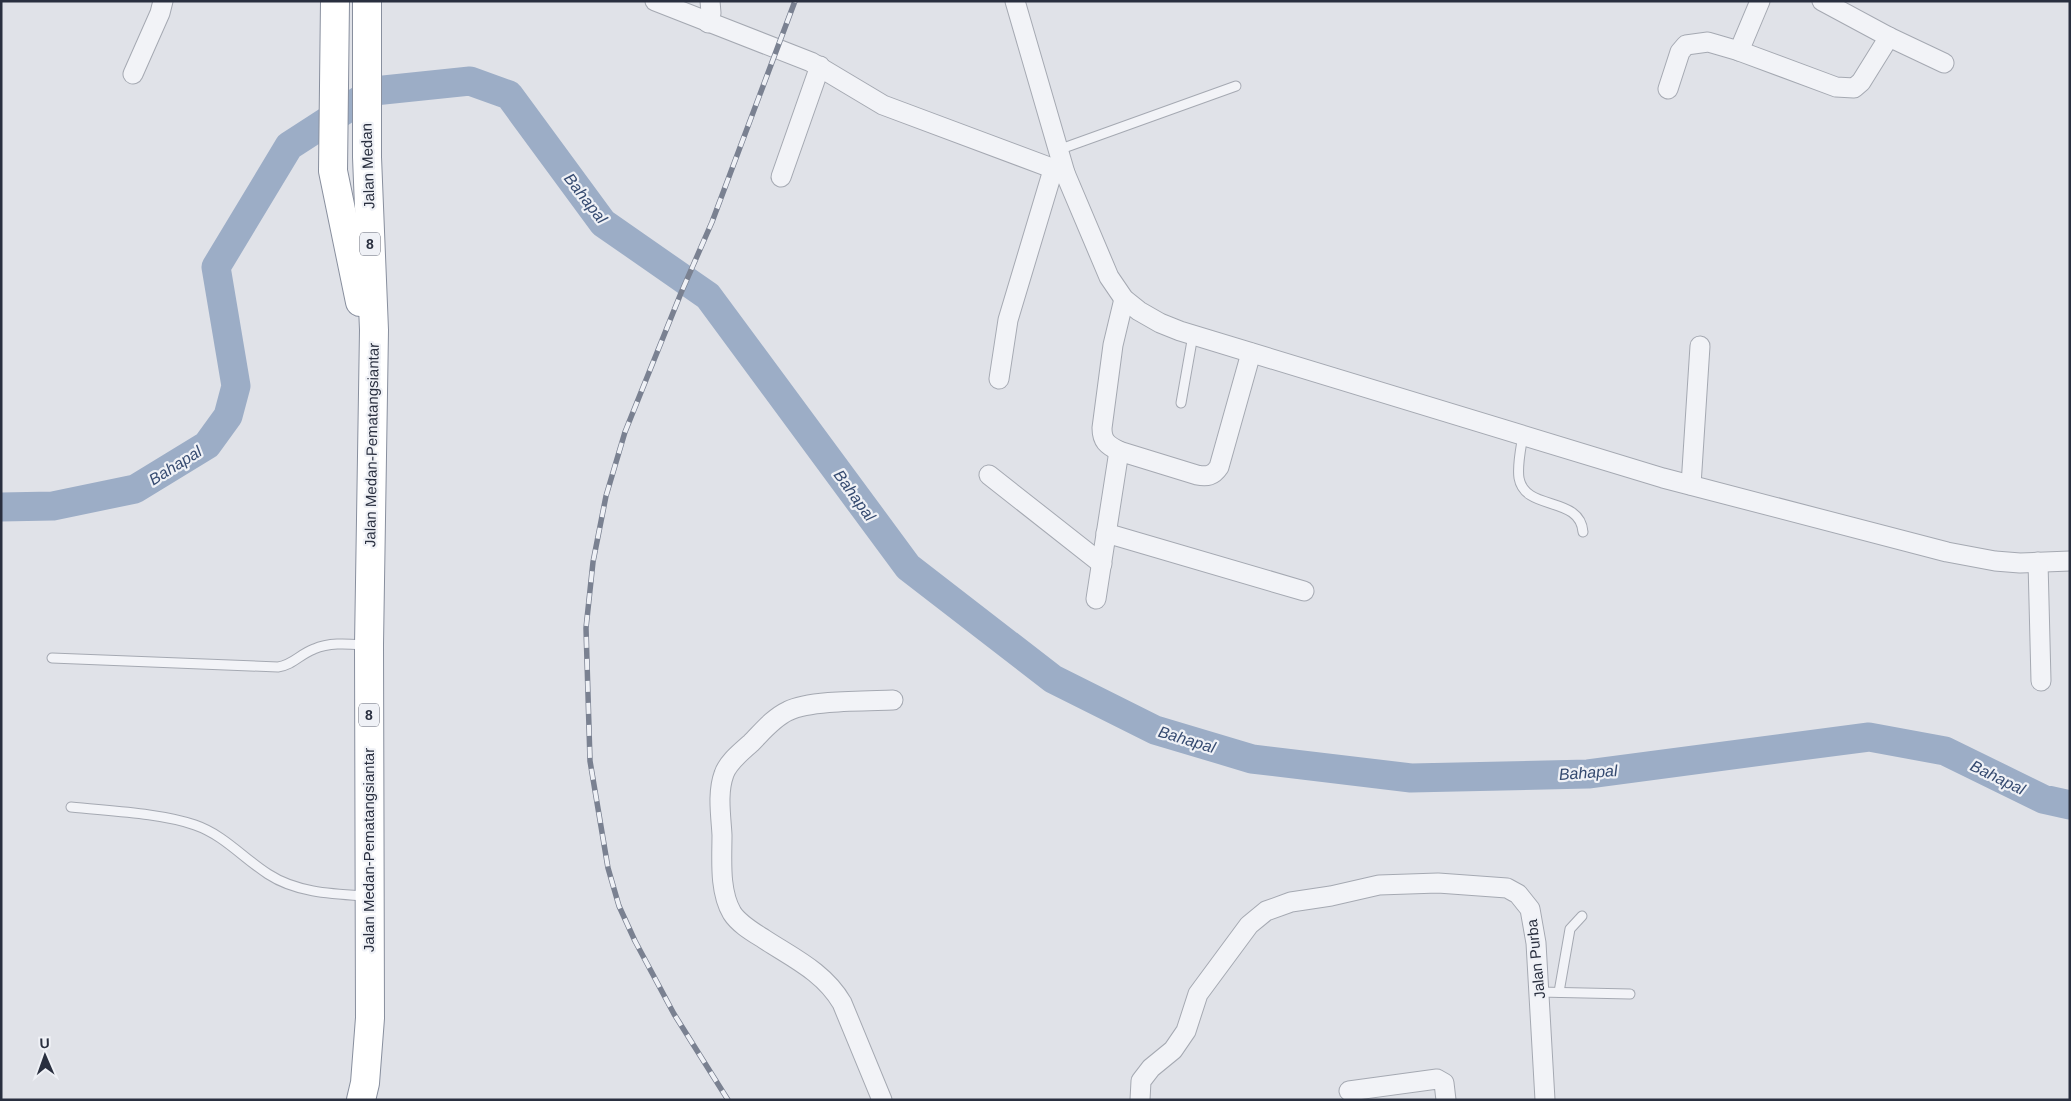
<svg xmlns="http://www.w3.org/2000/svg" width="2071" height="1101" font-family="Helvetica,sans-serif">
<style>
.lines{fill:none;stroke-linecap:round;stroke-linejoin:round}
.river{stroke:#9cadc6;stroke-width:29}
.lane-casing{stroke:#a5a9b2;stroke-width:11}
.street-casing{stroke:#a5a9b2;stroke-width:21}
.highway-casing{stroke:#888f9e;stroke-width:30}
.lane{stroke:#f2f3f7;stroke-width:9}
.street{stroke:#f2f3f7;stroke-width:19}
.highway{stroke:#fff;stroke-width:28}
.rail-casing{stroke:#7a8191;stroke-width:5.5}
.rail{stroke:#eff1f6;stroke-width:4;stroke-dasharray:11;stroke-linecap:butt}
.labels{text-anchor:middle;stroke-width:4.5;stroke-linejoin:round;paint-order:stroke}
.shield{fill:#eff1f6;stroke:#646976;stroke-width:1}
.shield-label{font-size:14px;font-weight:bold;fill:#292f3f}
.street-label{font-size:15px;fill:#292f3f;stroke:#eff1f6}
.water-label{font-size:16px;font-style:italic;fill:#354a70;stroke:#eff1f6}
</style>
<rect width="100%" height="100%" fill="#e0e2e8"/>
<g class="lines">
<path class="river" d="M1 507 53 506 135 489 207 445 228 416 236 386 216 267 289 146 374 91 470 81 509 95 603 223 708 296 908 567 1053 679 1155 730 1252 759 1411 778 1588 774 1869 737 1945 751 2043 799 2070 805"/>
<defs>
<g id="lane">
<path d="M1058 150 1236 86"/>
<path d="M1181 403 1193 335"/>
<path d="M1523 435C1521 448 1517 465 1519 478 1525 512 1580 495 1583 532"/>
<path d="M52 658 278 667C293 665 300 654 314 649 330 642 349 644 366 645"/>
<path d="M71 807C108 811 161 813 195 825 224 835 243 858 268 874 297 893 333 894 367 896"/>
<path d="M1539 992 1630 994"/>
<path d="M1559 992 1570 929 1582 916"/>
</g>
<g id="street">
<path d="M655 1 811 62 883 105 1065 173"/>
<path d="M1015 1 1065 173 1109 277 1124 299 1139 311 1160 323 1180 331 1663 478 1947 552 1995 561 2020 563 2070 561"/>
<path d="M1822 1 1889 37 1944 63"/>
<path d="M708 23 711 13 710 1"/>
<path d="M1739 51 1760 1"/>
<path d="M133 74 160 13 163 1"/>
<path d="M1668 89 1680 52 1686 45 1708 42 1739 51 1836 87 1854 88 1861 82 1889 37"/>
<path d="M781 177 820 66"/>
<path d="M999 379 1008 320 1053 170"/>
<path d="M1119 451C1107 445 1102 441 1102 428L1113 345 1124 299"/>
<path d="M989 475 1102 564"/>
<path d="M1691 485 1700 346"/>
<path d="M1106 533 1304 591"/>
<path d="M2038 562 2041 681"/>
<path d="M1096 599 1119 451 1197 475C1207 477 1213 476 1219 467L1251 353"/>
<path d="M1349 1091 1437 1079 1444 1083 1446 1100"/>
<path d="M882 1100 842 1003C824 972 793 958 764 939 753 932 739 924 732 913 719 891 722 859 722 835 721 816 717 793 724 774 728 762 741 752 751 743 762 732 773 718 788 711 810 700 867 701 893 700"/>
<path d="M1140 1100 1141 1081 1151 1068 1173 1050 1186 1031 1198 994 1249 925 1266 911 1291 902 1331 896 1379 885 1438 883 1507 888 1518 894 1530 909 1536 943 1545 1100"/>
</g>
<g id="highway">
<path d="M335 1 333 171 360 302"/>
<path d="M361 1100 365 1083 370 1018 369 645 374 330 367 157V1"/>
</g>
</defs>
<use href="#lane" class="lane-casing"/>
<use href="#street" class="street-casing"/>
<use href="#highway" class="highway-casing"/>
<use href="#lane" class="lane"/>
<use href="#street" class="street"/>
<use href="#highway" class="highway"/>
<defs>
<path id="rail" d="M728 1100 674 1014 635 941 619 906 608 868 590 761 586 628 593 562 606 496 625 432 681 293 712 222 795 1"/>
</defs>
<use href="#rail" class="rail-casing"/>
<use href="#rail" class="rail"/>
</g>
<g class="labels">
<g class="shield">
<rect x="360" y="232.5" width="20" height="23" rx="4"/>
<rect x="359" y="703.5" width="20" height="23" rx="4"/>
</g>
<g class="shield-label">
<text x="370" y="249">8</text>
<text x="369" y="720">8</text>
</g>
<g class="street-label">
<text transform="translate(368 166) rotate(-92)" y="5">Jalan Medan</text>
<text transform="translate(372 445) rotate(-89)" y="5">Jalan Medan-Pematangsiantar</text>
<text transform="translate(369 850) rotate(-90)" y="5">Jalan Medan-Pematangsiantar</text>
<text transform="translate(1536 959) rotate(-96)" y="5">Jalan Purba</text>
</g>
<g class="water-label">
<text transform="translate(586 198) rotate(52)" y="6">Bahapal</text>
<text transform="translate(175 465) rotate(-32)" y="6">Bahapal</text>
<text transform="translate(855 495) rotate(54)" y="6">Bahapal</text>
<text transform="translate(1187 739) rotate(17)" y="6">Bahapal</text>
<text transform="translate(1588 772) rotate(-4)" y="6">Bahapal</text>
<text transform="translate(1998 777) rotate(26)" y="6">Bahapal</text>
</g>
</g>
<rect width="2071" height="1101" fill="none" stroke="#292f3f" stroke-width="5"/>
<g transform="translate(45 1056) rotate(358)" stroke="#eff1f6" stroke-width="4" paint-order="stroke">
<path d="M0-4L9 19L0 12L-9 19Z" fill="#292f3f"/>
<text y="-8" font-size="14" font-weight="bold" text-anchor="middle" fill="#292f3f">U</text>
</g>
</svg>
